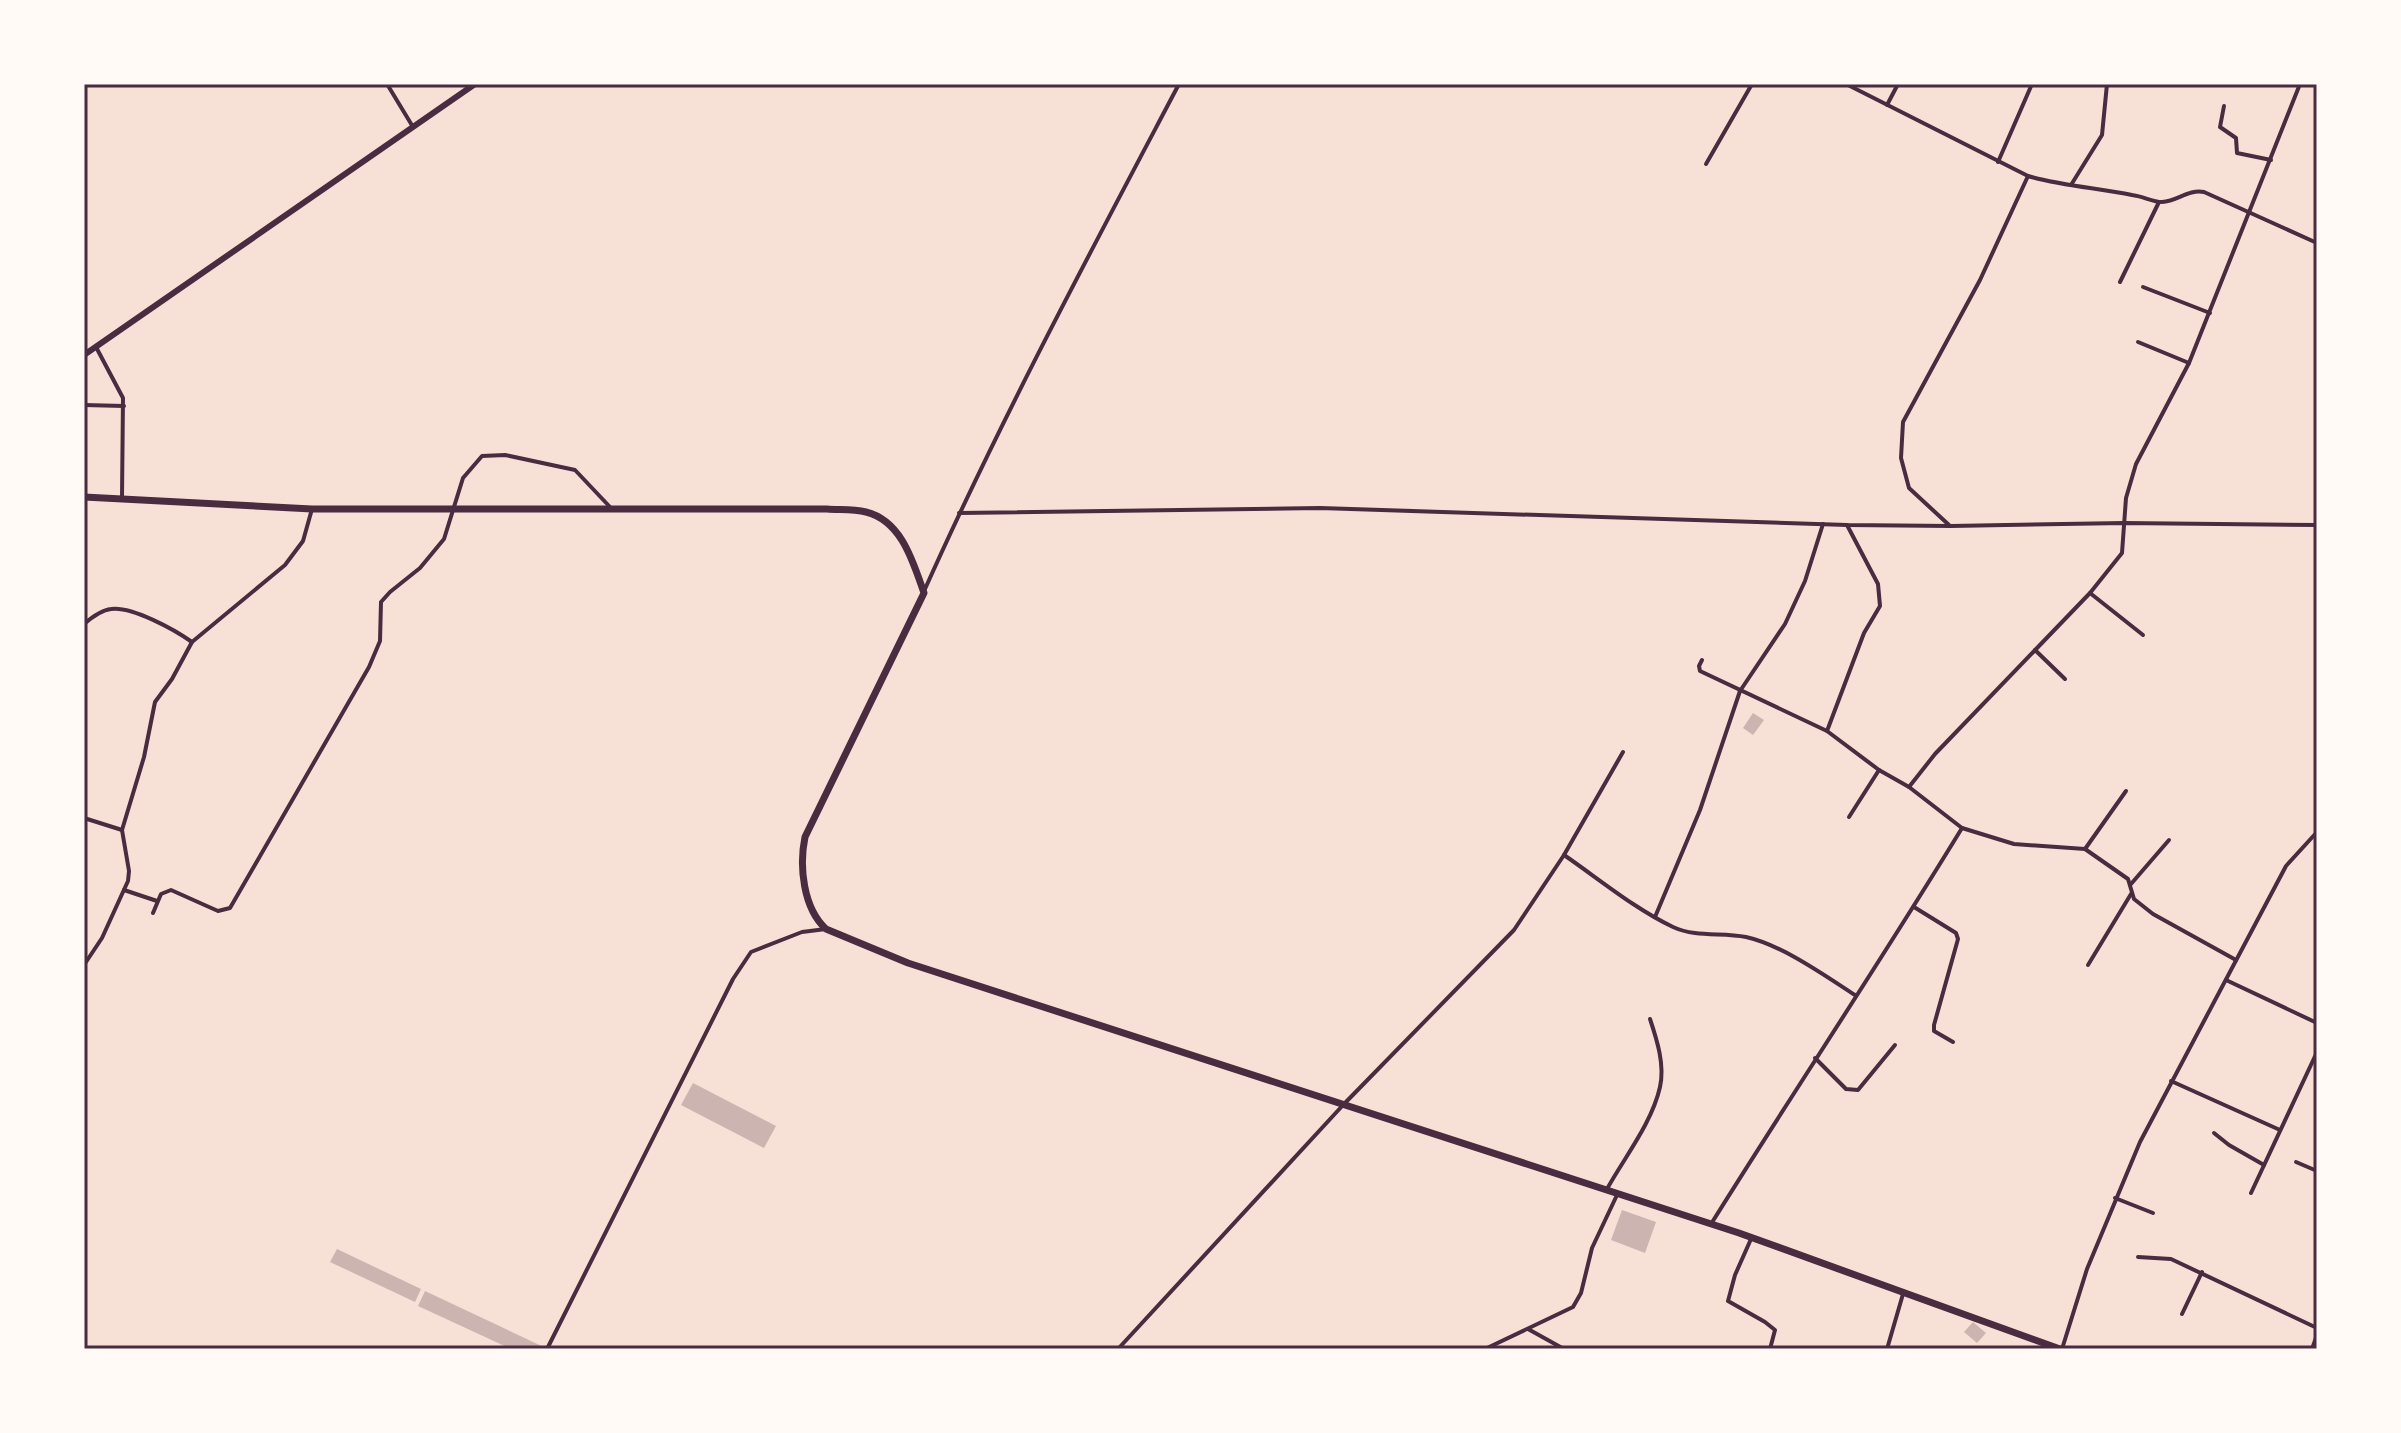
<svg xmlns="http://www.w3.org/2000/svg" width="2401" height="1433" font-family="'Roboto Serif',serif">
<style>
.building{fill:#ccb4b1}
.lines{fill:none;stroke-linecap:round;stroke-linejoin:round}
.minor{stroke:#4a2c40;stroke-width:4}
.tertiary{stroke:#4a2c40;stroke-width:6}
.primary{stroke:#4a2c40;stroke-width:7}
.neatline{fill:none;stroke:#4a2c40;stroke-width:3}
</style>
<rect width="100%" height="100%" fill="#f7e1d7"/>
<g class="building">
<path d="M1753 713 1764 720 1753 735 1743 728Z"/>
<path d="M693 1083 776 1126 764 1148 681 1105Z"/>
<path d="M1622 1210 1656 1222 1645 1253 1611 1240Z"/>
<path d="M337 1249 421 1289 415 1302 330 1262Z"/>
<path d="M425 1291 548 1349H511L418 1306Z"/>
<path d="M1973 1322 1986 1333 1977 1343 1964 1332Z"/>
</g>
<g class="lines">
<g class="minor">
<path d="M387 84 413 127"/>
<path d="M1846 84 2028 176 1980 280 1903 422 1901 458 1909 488 1949 525"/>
<path d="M1887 105 1898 84"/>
<path d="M2224 106 2220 127 2236 138 2237 153 2271 160"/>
<path d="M1998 162 2032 84"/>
<path d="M1706 164 1752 84"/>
<path d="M2028 176C2062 186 2098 188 2132 195 2142 196 2153 202 2162 202 2178 201 2188 189 2204 192L2317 243"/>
<path d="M2071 185 2102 135 2107 84"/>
<path d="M2120 282 2159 202"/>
<path d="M2143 287 2210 313"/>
<path d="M2138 342 2189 363"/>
<path d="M96 347 123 398 122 497"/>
<path d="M84 405 124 406"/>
<path d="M959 513 1320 508 1847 525 1951 526 2124 523 2317 525"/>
<path d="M1847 525 1878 584 1880 606 1864 633 1827 731 1879 770 1909 787"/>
<path d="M925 589C1002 417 1091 251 1179 84"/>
<path d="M2090 593 2143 635"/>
<path d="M84 624C91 618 101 610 111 609 132 606 175 630 192 642L172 679 155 702 144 757 122 830 129 871 128 881 102 938 84 965"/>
<path d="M192 642 285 565 303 541 312 509"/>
<path d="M2035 650 2065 679"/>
<path d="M1702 660 1699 666 1700 671 1827 731"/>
<path d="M1849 817 1879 770"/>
<path d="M84 818 122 830"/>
<path d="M1962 828 2014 844 2085 849 2128 879 2134 899 2153 914 2236 960"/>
<path d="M2085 849 2126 791"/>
<path d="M1564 855C1599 879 1635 909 1673 927 1697 938 1721 932 1746 937 1782 945 1824 975 1855 995"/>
<path d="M2131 884 2169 840"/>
<path d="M124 890 157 901"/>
<path d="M1914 907 1956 933 1958 939 1934 1025V1031L1953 1042"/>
<path d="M153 913 161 894 171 890 218 911 230 908 369 667 380 641 381 602 390 592 420 568 444 539 463 478 482 456 505 455 575 470 610 507"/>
<path d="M1655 917 1700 810 1740 691 1785 624 1805 581 1823 524"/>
<path d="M2088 965 2131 894"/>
<path d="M2226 980 2317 1023"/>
<path d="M1815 1058 1846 1089 1858 1090 1895 1045"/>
<path d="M2171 1081 2280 1130"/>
<path d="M2214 1133 2229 1145 2264 1165"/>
<path d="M2296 1162 2317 1171"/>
<path d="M1607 1189C1624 1158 1652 1123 1660 1087 1665 1065 1657 1040 1650 1019"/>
<path d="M2251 1193 2317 1052"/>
<path d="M2115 1198 2153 1213"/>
<path d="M1711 1224C1794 1091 1881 961 1962 828L1909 787 1935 754 2090 593 2122 553 2126 498 2136 464 2189 363 2300 84"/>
<path d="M1751 1239 1735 1275 1728 1301 1765 1322 1775 1330 1770 1349"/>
<path d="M2138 1257 2171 1259 2317 1328"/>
<path d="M2182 1314 2202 1272"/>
<path d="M1528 1329 1564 1349"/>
<path d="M547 1349 733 979 751 952 802 932 826 929"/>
<path d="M1118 1349 1344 1104 1514 930 1564 855 1623 752"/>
<path d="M1485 1349 1573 1307 1581 1293 1592 1248 1617 1195"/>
<path d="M1887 1349 1903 1294"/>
<path d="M2062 1349 2087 1269 2140 1142 2286 866 2317 832"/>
<path d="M2312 1349 2317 1335"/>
</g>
<path class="tertiary" d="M84 355 475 84"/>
<path class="primary" d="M84 497 312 509H827C839 510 853 509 866 512 902 521 913 562 924 593L805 837C799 866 803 908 826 929L908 963 1739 1233 2060 1349"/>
</g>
<rect width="2401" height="1433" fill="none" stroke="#fffaf5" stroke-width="172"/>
<rect x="86" y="86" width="2229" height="1261" class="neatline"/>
</svg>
